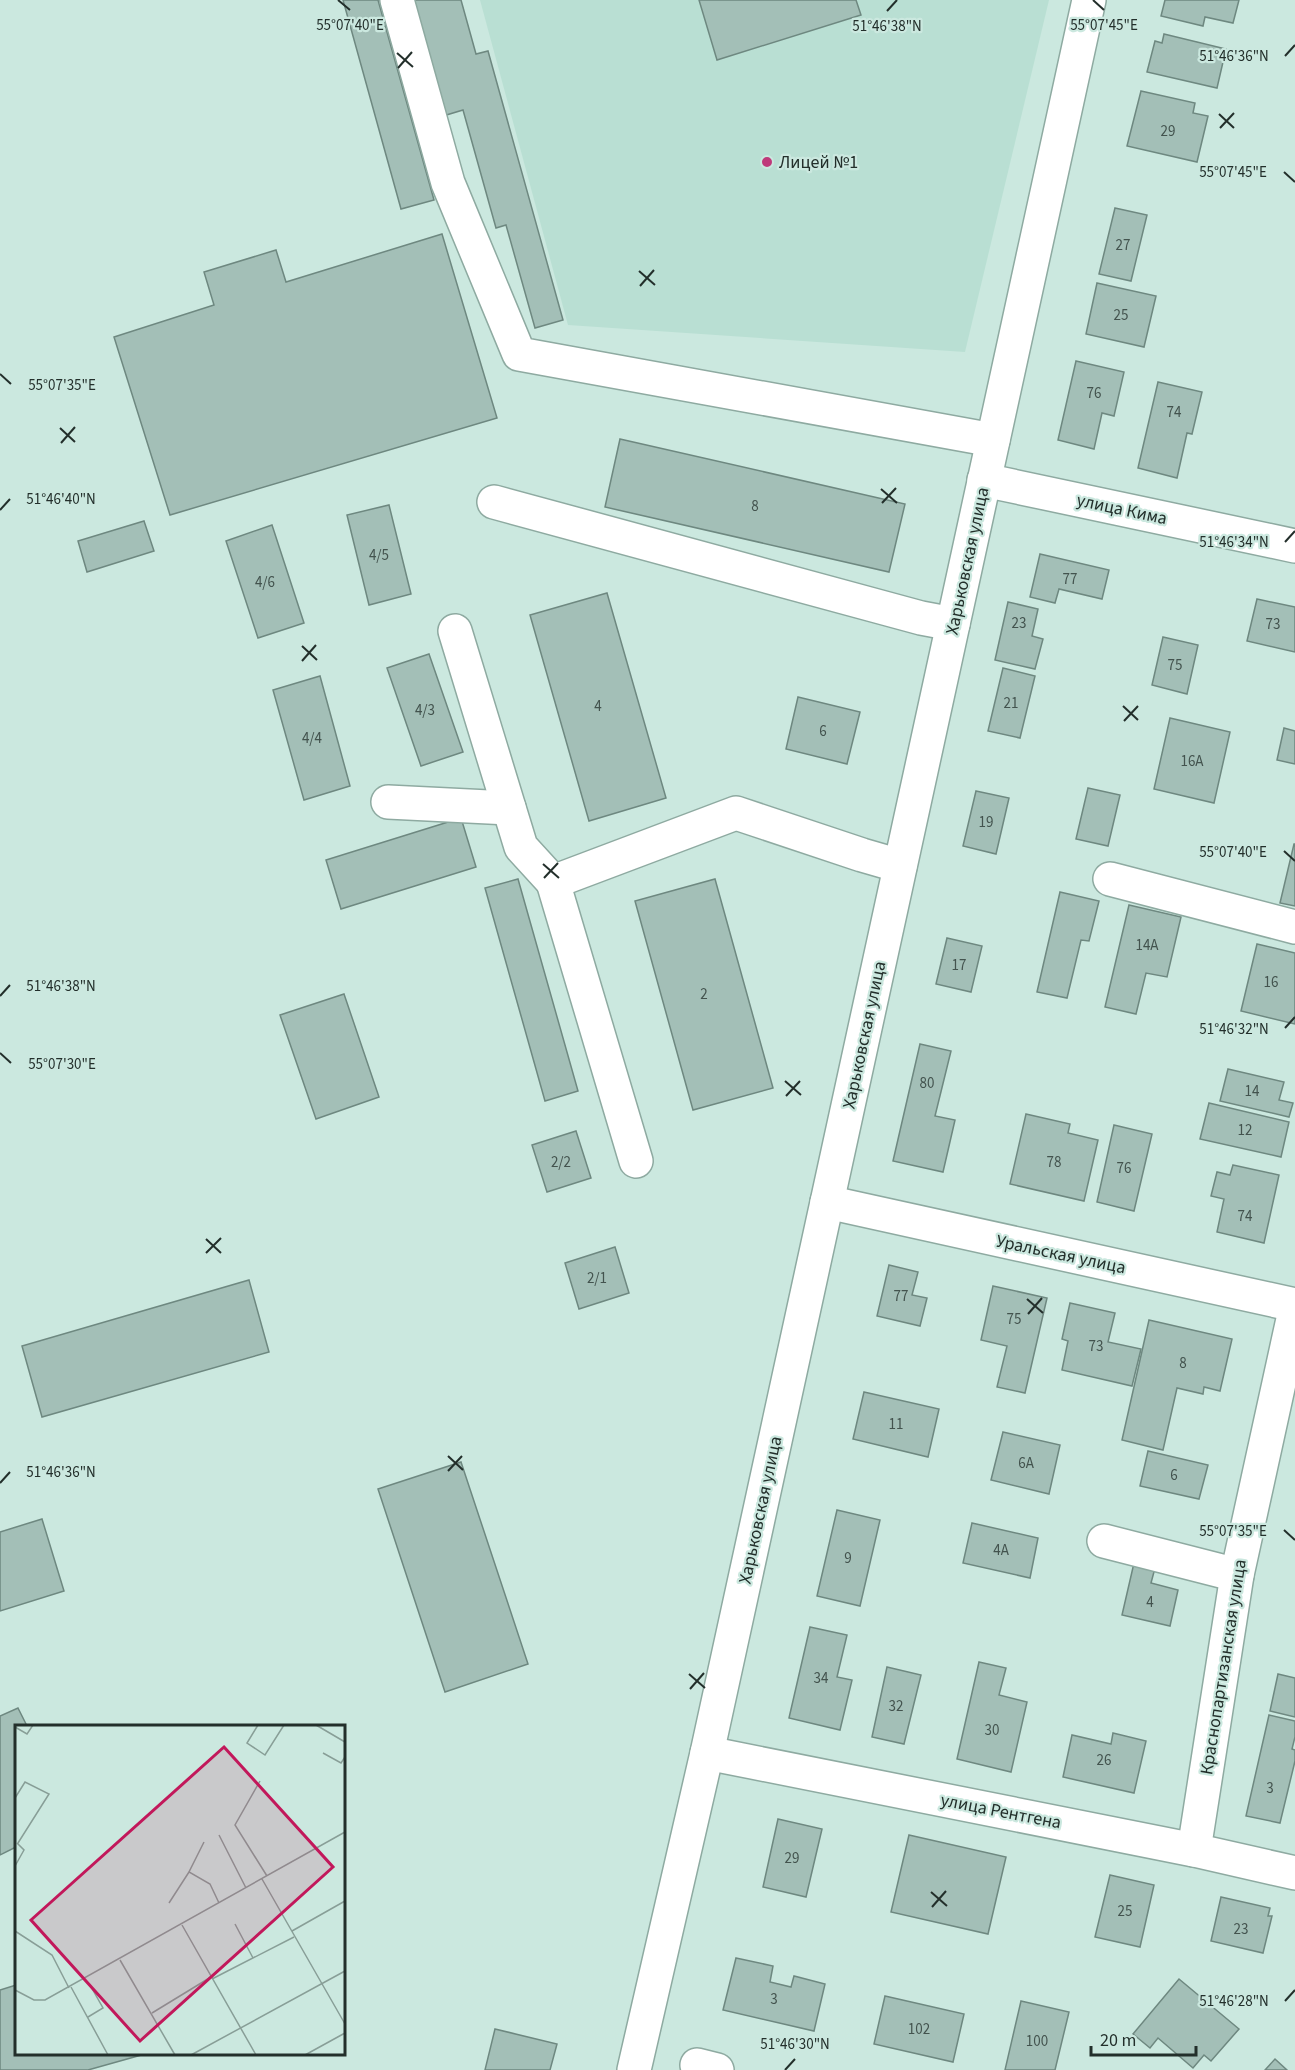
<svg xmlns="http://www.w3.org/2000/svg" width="1295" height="2070" font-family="'Source Sans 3',sans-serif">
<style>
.built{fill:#b9dfd3}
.building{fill:#a3bfb7;stroke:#6e8880;stroke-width:1.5}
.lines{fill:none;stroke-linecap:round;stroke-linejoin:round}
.minor-casing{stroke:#8eaaa1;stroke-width:36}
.minor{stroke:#fff;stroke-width:33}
.ticks{fill:none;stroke:#232f2b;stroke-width:2}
.poi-dot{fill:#bf397a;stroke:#cbe8df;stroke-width:2}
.labels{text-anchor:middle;stroke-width:4.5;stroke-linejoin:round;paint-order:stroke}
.number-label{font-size:15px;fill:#43534e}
.poi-label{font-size:18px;fill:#232f2b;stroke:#cbe8df;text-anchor:start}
.street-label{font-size:18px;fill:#232f2b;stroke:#cbe8df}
.inset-road{fill:none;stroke:#889e97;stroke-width:1.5}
.view{fill:#c2185b;fill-opacity:0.15;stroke:#c2185b;stroke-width:3}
.inset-edge{fill:none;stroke:#232f2b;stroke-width:3}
.ticks-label{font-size:15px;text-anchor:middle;fill:#232f2b;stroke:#cbe8df;stroke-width:4.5;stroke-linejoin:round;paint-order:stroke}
</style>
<rect width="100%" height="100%" fill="#cbe8df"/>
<path class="built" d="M480 0H1049L965 352 568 325Z"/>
<g class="building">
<path d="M343 0H378L434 200 401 209Z"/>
<path d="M410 0H461L476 54 488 51 563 320 535 328 506 225 496 228 463 110 443 116Z"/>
<path d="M699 0H856L861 15 717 60Z"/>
<path d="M1165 0H1239L1233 23 1205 17 1203 26 1161 16Z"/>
<path d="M1164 34 1226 49 1217 88 1147 72 1155 41 1162 43Z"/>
<path d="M1141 91 1195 103 1193 113 1208 116 1197 162 1127 146Z"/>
<path d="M1115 208 1147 215 1131 281 1099 274Z"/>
<path d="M442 234 497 418 170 515 114 337 214 305 204 272 276 250 286 282Z"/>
<path d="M1097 283 1156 296 1144 347 1086 334Z"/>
<path d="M1076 361 1124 372 1114 416 1102 413 1094 449 1058 440Z"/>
<path d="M1158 382 1202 392 1192 434 1187 433 1177 478 1138 468Z"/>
<path d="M620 439 905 504 889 572 605 507Z"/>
<path d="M389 505 411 594 369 605 347 515Z"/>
<path d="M144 521 154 551 87 572 78 541Z"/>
<path d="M272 525 304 623 258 638 226 541Z"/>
<path d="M1040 554 1109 570 1102 599 1059 589 1055 603 1030 597Z"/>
<path d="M607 593 666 798 589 821 530 615Z"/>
<path d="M1257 599 1295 607V652L1247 641Z"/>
<path d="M1008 602 1038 609 1032 636 1043 639 1035 669 995 660Z"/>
<path d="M1163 637 1198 645 1187 694 1152 685Z"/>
<path d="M429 654 463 752 421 766 387 668Z"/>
<path d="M1003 668 1035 676 1020 738 988 731Z"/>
<path d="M320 676 350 786 304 800 273 690Z"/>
<path d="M798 697 860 712 847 764 786 749Z"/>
<path d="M1170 718 1230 732 1214 803 1154 789Z"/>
<path d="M1284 728 1295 731V764L1277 760Z"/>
<path d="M1088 788 1120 795 1108 846 1076 839Z"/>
<path d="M976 791 1009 798 996 854 963 846Z"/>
<path d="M461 818 476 867 341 909 326 860Z"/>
<path d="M1294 844H1295V906L1280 903Z"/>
<path d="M518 879 578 1091 545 1101 485 888Z"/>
<path d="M715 879 773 1088 693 1110 635 901Z"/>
<path d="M1060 892 1099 901 1089 941 1081 940 1067 998 1037 992Z"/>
<path d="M1129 905 1181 917 1167 977 1146 973 1136 1014 1105 1007Z"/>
<path d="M947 938 982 946 971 992 936 984Z"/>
<path d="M1257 944 1295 953V1024L1241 1011Z"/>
<path d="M344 994 379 1097 316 1119 280 1015Z"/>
<path d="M920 1044 951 1051 935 1116 955 1120 943 1172 893 1161Z"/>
<path d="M1228 1069 1284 1082 1279 1100 1293 1103 1289 1117 1220 1101Z"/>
<path d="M1209 1103 1289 1122 1281 1157 1200 1139Z"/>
<path d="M1026 1114 1070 1124 1068 1133 1098 1140 1084 1201 1010 1184Z"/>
<path d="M1114 1125 1152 1134 1134 1211 1097 1202Z"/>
<path d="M576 1131 591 1178 547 1192 532 1145Z"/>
<path d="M1233 1165 1279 1175 1264 1243 1217 1232 1224 1199 1211 1196 1217 1172 1230 1175Z"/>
<path d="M615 1247 629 1293 579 1309 565 1263Z"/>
<path d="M889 1265 918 1272 912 1295 927 1298 920 1326 877 1316Z"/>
<path d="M249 1280 269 1352 42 1417 22 1346Z"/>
<path d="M993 1286 1047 1298 1025 1393 997 1387 1007 1346 981 1340Z"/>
<path d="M1070 1303 1115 1313 1108 1342 1141 1349 1132 1386 1062 1370 1068 1341 1062 1339Z"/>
<path d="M1149 1320 1232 1339 1220 1391 1204 1387 1203 1394 1177 1388 1163 1450 1122 1440Z"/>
<path d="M864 1392 939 1409 928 1457 853 1439Z"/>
<path d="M1003 1432 1060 1445 1049 1494 991 1480Z"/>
<path d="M1148 1451 1208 1465 1199 1499 1140 1486Z"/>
<path d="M461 1462 528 1664 445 1692 378 1489Z"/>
<path d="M837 1510 880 1520 860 1606 817 1596Z"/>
<path d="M42 1519 64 1591 0 1611V1532Z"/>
<path d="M972 1523 1038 1538 1030 1578 963 1563Z"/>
<path d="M1134 1563 1155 1568 1151 1583 1178 1590 1170 1626 1122 1615Z"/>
<path d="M810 1627 847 1635 837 1677 852 1680 840 1730 789 1718Z"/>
<path d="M979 1662 1006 1668 999 1695 1027 1702 1011 1772 957 1759Z"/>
<path d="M887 1667 921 1675 904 1744 872 1737Z"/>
<path d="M1278 1674 1295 1678V1717L1270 1711Z"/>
<path d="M18 1708 27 1726H16V1847L0 1855V1716Z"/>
<path d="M1269 1715 1295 1721V1737L1292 1749 1295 1750V1761L1280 1823 1246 1816Z"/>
<path d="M1113 1733 1146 1741 1134 1793 1063 1777 1072 1735 1111 1744Z"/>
<path d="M778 1819 822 1829 806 1897 763 1887Z"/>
<path d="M909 1835 1006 1857 988 1934 891 1912Z"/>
<path d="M1110 1875 1154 1885 1140 1947 1095 1937Z"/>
<path d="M1221 1897 1270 1908 1268 1916H1272L1263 1953 1211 1941Z"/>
<path d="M736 1958 773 1966 770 1982 791 1987 794 1976 825 1984 814 2031 723 2010Z"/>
<path d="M1179 1979 1239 2029 1211 2061 1204 2055 1193 2068 1158 2038 1150 2048 1133 2034Z"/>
<path d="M16 1985V2054H145L88 2070H0V1990Z"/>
<path d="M885 1996 964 2014 953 2062 874 2044Z"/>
<path d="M1021 2001 1069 2012 1055 2070H1005Z"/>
<path d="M495 2029 557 2044 550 2070H485Z"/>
<path d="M1275 2059 1287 2070H1265Z"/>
</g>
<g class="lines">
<defs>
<g id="minor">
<path d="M397 0 448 183 519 354 993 440"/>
<path d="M984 480 1295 546"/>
<path d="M494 502 921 618 953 624"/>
<path d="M455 631 521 847 553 882 736 813 862 855 900 866"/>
<path d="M388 802 509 808"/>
<path d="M1110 879 1295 927"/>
<path d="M553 882 636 1161"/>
<path d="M827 1202 1295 1305"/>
<path d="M1104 1541 1237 1575"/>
<path d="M707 1753 1194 1850 1295 1873"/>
<path d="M1194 1850 1237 1575 1295 1310"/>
<path d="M697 2065 717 2070"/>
<path d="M634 2070 707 1753 1089 0"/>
</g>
</defs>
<use href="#minor" class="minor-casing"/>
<use href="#minor" class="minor"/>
</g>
<path class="ticks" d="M338 0 350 10M1093 0 1104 10M887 11 897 0M397 53 413 67M1285 56 1295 45M398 68 412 52M1219 114 1234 128M1220 128 1234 113M1284 172 1295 182M639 271 655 285M640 286 654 270M0 374 11 384M60 428 75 442M61 443 75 427M881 489 897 503M882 503 896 488M0 510 10 499M1285 542 1295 531M302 646 317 660M302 661 316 645M1123 706 1138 720M1124 721 1138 706M1284 851 1295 861M543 864 559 878M544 878 558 863M0 996 10 985M1285 1028 1295 1017M0 1053 11 1063M785 1081 801 1095M786 1096 800 1081M206 1239 221 1253M206 1253 221 1238M1027 1299 1043 1313M1028 1314 1042 1298M448 1456 463 1470M448 1471 462 1456M0 1483 10 1472M1284 1530 1295 1540M689 1674 705 1688M690 1689 704 1673M931 1892 947 1906M932 1907 946 1891M1285 2001 1295 1990M785 2070 795 2059"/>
<circle class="poi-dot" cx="767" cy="162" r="6"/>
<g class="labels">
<g class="number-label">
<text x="1168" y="136">29</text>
<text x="1123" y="250">27</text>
<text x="1121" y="320">25</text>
<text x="1094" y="398">76</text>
<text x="1174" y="417">74</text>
<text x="755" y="511">8</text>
<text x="379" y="560">4/5</text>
<text x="1070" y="584">77</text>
<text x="265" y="587">4/6</text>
<text x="1019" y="628">23</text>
<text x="1273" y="629">73</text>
<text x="1175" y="670">75</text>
<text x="1011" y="708">21</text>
<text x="598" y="711">4</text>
<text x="425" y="715">4/3</text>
<text x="823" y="736">6</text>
<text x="312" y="743">4/4</text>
<text x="1192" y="766">16А</text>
<text x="986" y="827">19</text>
<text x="1147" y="950">14А</text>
<text x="959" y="970">17</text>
<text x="1271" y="987">16</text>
<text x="704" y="999">2</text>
<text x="927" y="1088">80</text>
<text x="1252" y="1096">14</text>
<text x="1245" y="1135">12</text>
<text x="561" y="1167">2/2</text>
<text x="1054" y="1167">78</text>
<text x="1124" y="1173">76</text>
<text x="1245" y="1221">74</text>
<text x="597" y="1283">2/1</text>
<text x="901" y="1301">77</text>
<text x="1014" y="1324">75</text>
<text x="1096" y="1351">73</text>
<text x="1183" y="1368">8</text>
<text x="896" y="1429">11</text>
<text x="1026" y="1468">6А</text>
<text x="1174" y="1480">6</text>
<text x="1001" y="1555">4А</text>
<text x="848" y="1563">9</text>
<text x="1150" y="1607">4</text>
<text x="821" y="1683">34</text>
<text x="896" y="1711">32</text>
<text x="992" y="1735">30</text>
<text x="1104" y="1765">26</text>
<text x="1270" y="1793">3</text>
<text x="792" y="1863">29</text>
<text x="1125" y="1916">25</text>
<text x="1241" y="1934">23</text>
<text x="774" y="2004">3</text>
<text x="919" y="2034">102</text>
<text x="1037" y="2046">100</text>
</g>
<g class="poi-label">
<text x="779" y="168">Лицей №1</text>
</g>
<g class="street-label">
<text transform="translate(1122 509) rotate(12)" y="6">улица Кима</text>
<text transform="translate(967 561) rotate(-78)" y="6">Харьковская улица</text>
<text transform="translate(864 1035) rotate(-78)" y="6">Харьковская улица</text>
<text transform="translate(1061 1254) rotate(12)" y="6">Уральская улица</text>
<text transform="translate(760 1510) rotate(-78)" y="6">Харьковская улица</text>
<text transform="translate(1223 1667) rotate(-81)" y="6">Краснопартизанская улица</text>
<text transform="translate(1001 1811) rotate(11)" y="6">улица Рентгена</text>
</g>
</g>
<g transform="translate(15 1725)">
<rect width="330" height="330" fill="#cbe8df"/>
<path class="inset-road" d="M243 0 232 18 250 30 269 0M301 0 330 17M0 2 12 9 18 0M308 28 326 38 330 32M245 56 220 100 252 151M0 73 10 57 34 69 3 118M204 110 231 163M189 117 174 147 195 159 204 178M0 141 9 125 2 118M247 154 330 299M154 178 174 147M220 199 238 233M167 200 241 330M0 206 37 230 54 263M277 206 330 176M105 235 160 330M197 254 279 212M56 262 93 330M0 265 19 275H30L330 107M137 288 196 252M73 292 88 283 75 260M176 330 330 246M290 330 330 308"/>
<path class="view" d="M209 22 318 142 125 316 16 195Z"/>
<rect width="330" height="330" class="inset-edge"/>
</g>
<g class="ticks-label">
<text x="350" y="30">55°07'40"E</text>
<text x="1104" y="30">55°07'45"E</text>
<text x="887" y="31">51°46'38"N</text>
<text x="1234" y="61">51°46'36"N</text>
<text x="1233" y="177">55°07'45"E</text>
<text x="62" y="390">55°07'35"E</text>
<text x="61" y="504">51°46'40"N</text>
<text x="1234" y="547">51°46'34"N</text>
<text x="1233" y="857">55°07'40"E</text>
<text x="61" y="991">51°46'38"N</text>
<text x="1234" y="1034">51°46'32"N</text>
<text x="62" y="1069">55°07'30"E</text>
<text x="61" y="1477">51°46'36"N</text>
<text x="1233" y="1536">55°07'35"E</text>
<text x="1234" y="2006">51°46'28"N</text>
<text x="795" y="2049">51°46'30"N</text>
</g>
<path d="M1091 2046v9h105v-9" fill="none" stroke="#232f2b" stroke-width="3"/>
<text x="1100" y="2046" font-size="18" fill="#232f2b" stroke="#cbe8df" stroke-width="4.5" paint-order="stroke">20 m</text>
</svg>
